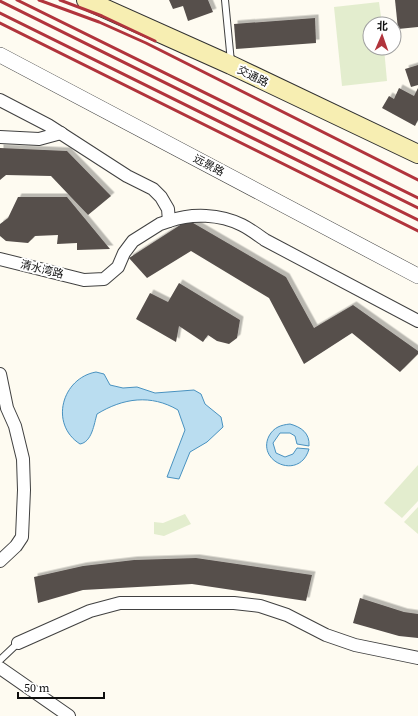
<svg xmlns="http://www.w3.org/2000/svg" width="418" height="716" font-family="'Source Serif 4','Noto Sans SC',serif">
<style>
.pitch{fill:#e3edce}
.water{fill:#baddf0;stroke:#4992c0}
.building{fill:#564f4c;filter:url(#shadow)}
.lines{fill:none;stroke-linecap:round;stroke-linejoin:round}
.service-casing{stroke:#414141;stroke-width:8}
.minor-casing{stroke:#414141;stroke-width:14}
.tertiary-casing{stroke:#414141;stroke-width:16}
.secondary-casing{stroke:#303030;stroke-width:20}
.service{stroke:#fff;stroke-width:6}
.minor{stroke:#fff;stroke-width:12}
.tertiary{stroke:#fff;stroke-width:15}
.secondary{stroke:#f7eeb2;stroke-width:18}
.rail{stroke:#b1343c;stroke-width:3}
.labels{text-anchor:middle;stroke-width:4;stroke-linejoin:round;paint-order:stroke}
.street-label{font-size:11px;fill:#0e0e0e;stroke:#fff}
</style>
<defs>
<filter id="shadow"><feDropShadow dx="3.5" dy="-3.5" stdDeviation="0" flood-color="#0004"/></filter>
</defs>
<rect width="100%" height="100%" fill="#fefbf1"/>
<g class="pitch">
<path d="M379 2 382 24H370V48H384L387 81 342 86 334 7Z"/>
<path d="M418 465V501L402 518 384 503Z"/>
<path d="M418 507V534L404 522Z"/>
<path d="M185 514 191 524 164 536 154 534V522L163 523Z"/>
</g>
<g class="water">
<path d="M96 372 104 374 110 385 123 388 137 387 155 393 194 390 201 394 205 404 221 417 223 427 207 442 190 452 179 479 167 477 185 430 178 410C151 394 123 398 97 414 94 424 92 442 80 444 49 424 62 378 96 372Z"/>
<path d="M290 424C301 427 310 433 309 446L297 444 295 436 290 433H280L273 443 276 453 285 457 293 454 297 448 309 449C300 481 256 462 269 436 274 427 281 425 290 424Z"/>
</g>
<g class="building">
<path d="M169 0H208L213 12 188 21 183 6 173 9Z"/>
<path d="M395 0H418V27L398 29Z"/>
<path d="M315 18 316 43 236 49 234 24Z"/>
<path d="M418 65V85L411 87 405 69Z"/>
<path d="M399 88 414 96 418 88V120L415 126 382 108 389 96 394 99Z"/>
<path d="M0 148 67 151 111 196 88 215 51 176 6 175 0 180Z"/>
<path d="M18 197H67L110 249 77 250V243L57 244 58 235 35 236 28 243 6 241 0 236V224L8 218Z"/>
<path d="M188 220 286 277 314 328 353 305 418 351V354L400 372 352 333 304 364 269 298 191 251 147 278 129 258Z"/>
<path d="M179 283 240 320 237 338 229 344 217 341 208 335 203 342 179 326 176 342 136 319 150 293 168 302Z"/>
<path d="M196 558 312 575 306 601 192 584 83 590 38 603 34 577 83 566 134 560Z"/>
<path d="M360 598 404 612 418 614V638L399 636 353 623Z"/>
</g>
<g class="lines">
<defs>
<g id="service">
<path d="M225 0 231 62"/>
<path d="M0 660 18 643"/>
</g>
<g id="minor">
<path d="M0 100 48 125 127 176 153 189 161 197 168 209 169 221C192 213 220 214 242 225 250 229 258 235 265 240L418 321"/>
<path d="M0 137 39 139 61 133"/>
<path d="M0 259 84 280 104 279 118 267 124 253 133 241 160 224 169 221"/>
<path d="M0 374 7 408 15 426 23 459 24 490 22 537 16 546 0 561"/>
<path d="M18 643 90 611 120 603H234L260 606 287 615 326 635 355 645 418 658"/>
<path d="M0 668 69 716"/>
</g>
<path id="tertiary" d="M0 55 418 276"/>
<path id="secondary" d="M86 0 231 65 418 154"/>
</defs>
<use href="#service" class="service-casing"/>
<use href="#minor" class="minor-casing"/>
<use href="#tertiary" class="tertiary-casing"/>
<use href="#secondary" class="secondary-casing"/>
<use href="#service" class="service"/>
<use href="#minor" class="minor"/>
<use href="#tertiary" class="tertiary"/>
<use href="#secondary" class="secondary"/>
<g class="rail">
<path d="M17 0 418 198"/>
<path d="M39 0 99 22 146 43 418 180"/>
<path d="M60 0 102 16 155 41"/>
<path d="M0 1 418 208"/>
<path d="M0 13 418 220"/>
<path d="M0 23 418 231"/>
</g>
</g>
<g class="labels">
<g class="street-label">
<text transform="translate(253 76) rotate(26)" y="4">交通路</text>
<text transform="translate(209 165) rotate(28)" y="4">远景路</text>
<text transform="translate(42 269) rotate(14)" y="4">清水湾路</text>
</g>
</g>
<g transform="translate(382 36) rotate(2)"><circle r="19" fill="#ffffff" stroke="#9f9f9f"/>
<path d="M0-3L7 15L0 10L-7 15Z" fill="#b1343c"/>
<text y="-6" font-size="11" font-weight="bold" text-anchor="middle" fill="#0e0e0e">北</text>
</g>
<path d="M18 692v6h86v-6" fill="none" stroke="#0e0e0e" stroke-width="2"/>
<text x="24" y="692" font-size="12" fill="#0e0e0e" stroke="#ffffff" stroke-width="3" paint-order="stroke">50 m</text>
</svg>
